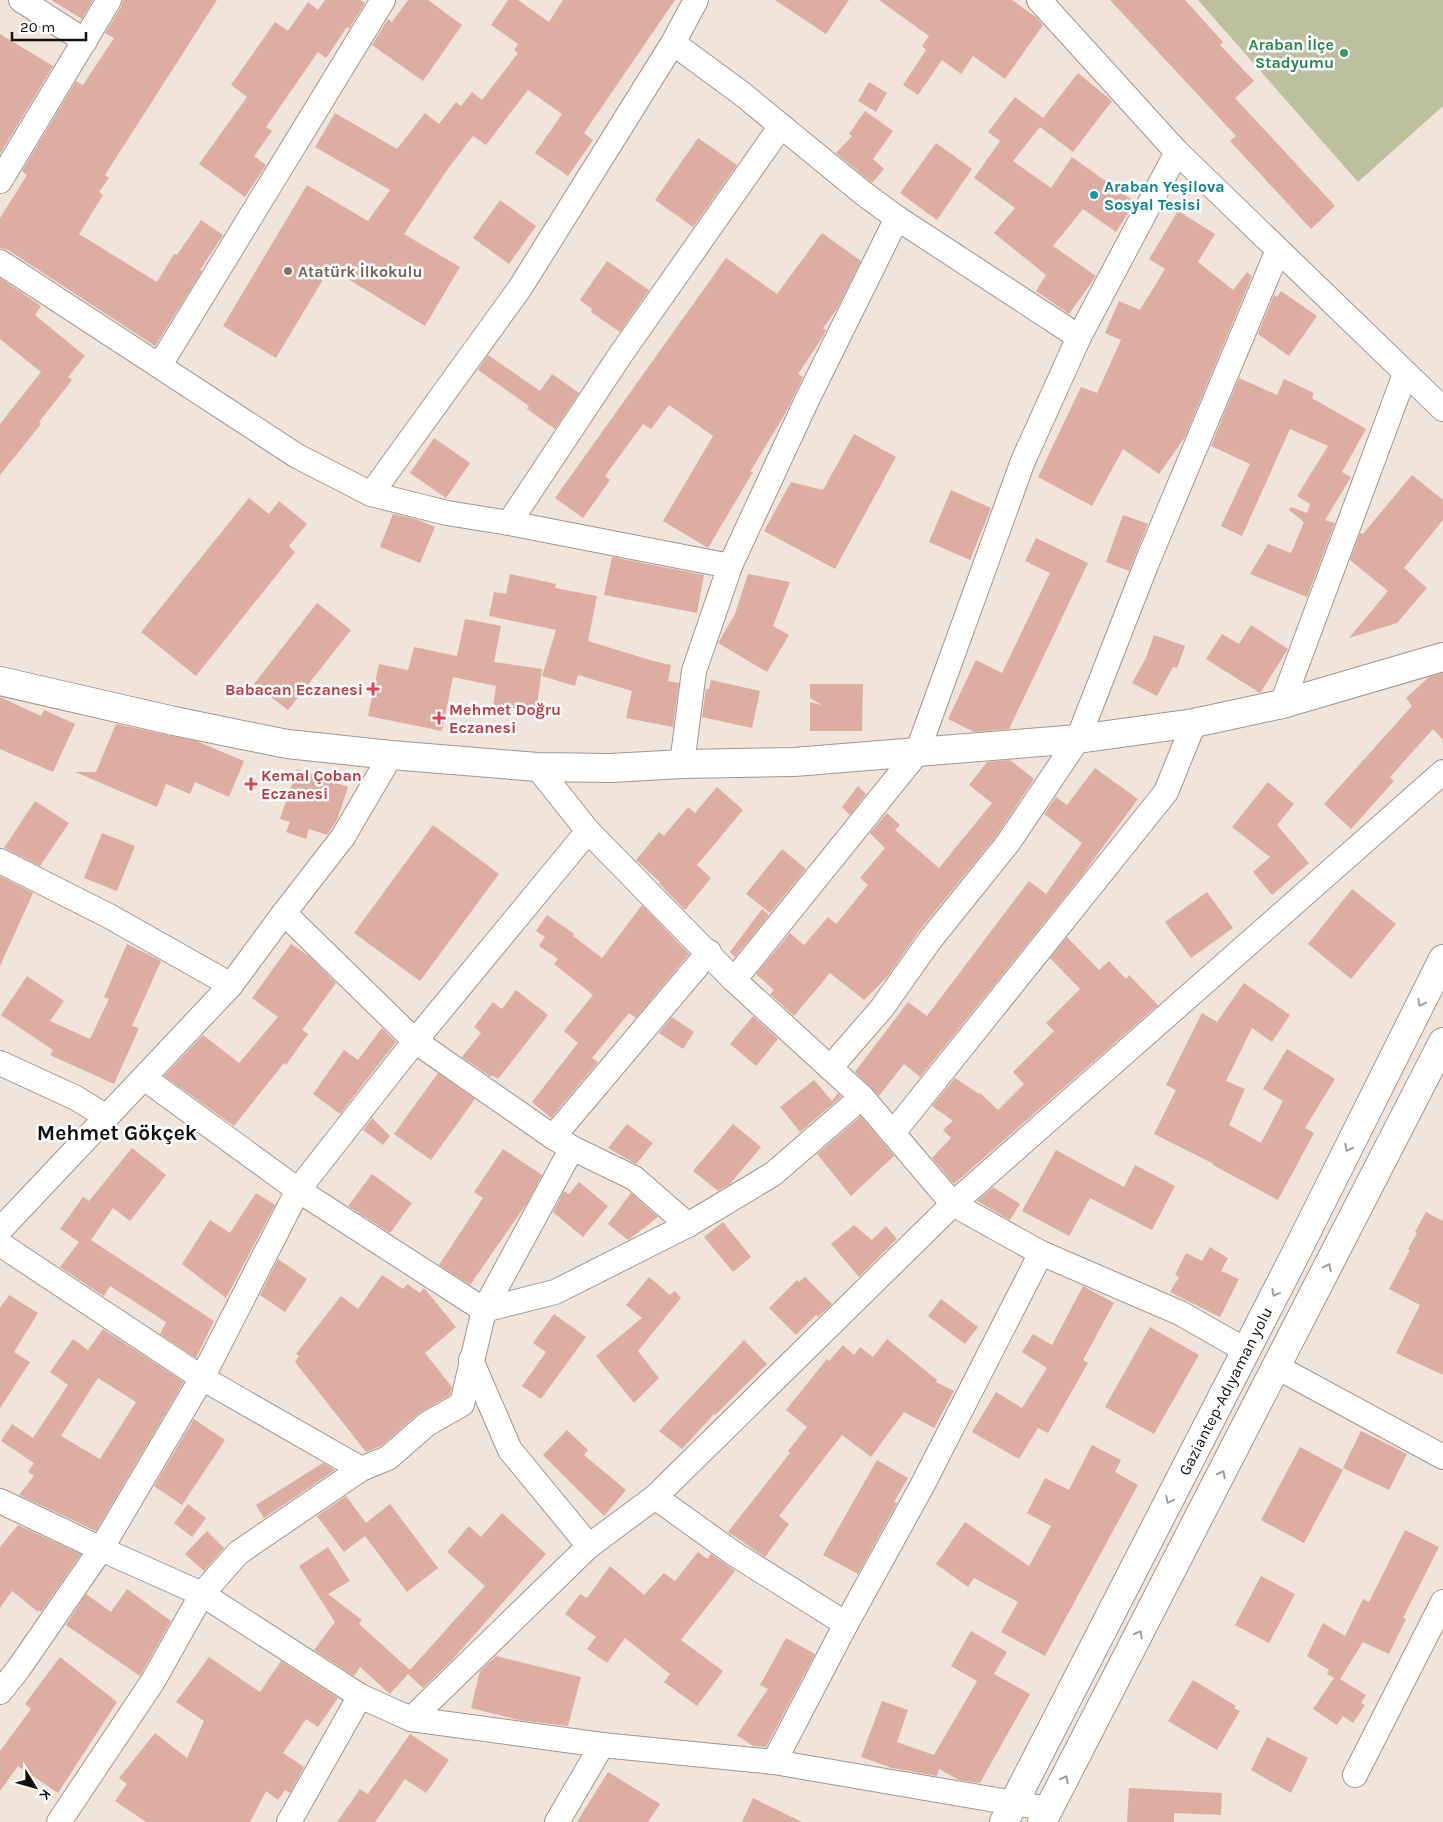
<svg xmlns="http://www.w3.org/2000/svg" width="1443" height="1822" font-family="Karla,sans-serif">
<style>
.green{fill:#bdc09d}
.building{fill:#ddada1;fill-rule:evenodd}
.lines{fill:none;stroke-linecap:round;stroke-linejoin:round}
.street-casing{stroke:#a1968e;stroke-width:26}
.secondary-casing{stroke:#a1968e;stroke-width:30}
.highway-casing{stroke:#a1968e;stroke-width:30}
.street{stroke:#fff;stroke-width:24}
.secondary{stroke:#fff;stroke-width:28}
.highway{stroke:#fff;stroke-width:28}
.oneway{stroke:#a19f9e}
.leisure-dot{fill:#2e9e5b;stroke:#fff;stroke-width:2}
.culture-dot{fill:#0f9aa8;stroke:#fff;stroke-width:2}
.education-dot{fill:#8d6e63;stroke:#fff;stroke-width:2}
.health-dot{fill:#e0444e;stroke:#fff;stroke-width:2}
.labels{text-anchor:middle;stroke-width:5;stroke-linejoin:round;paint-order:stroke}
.leisure-label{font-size:16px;font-weight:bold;fill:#27864d;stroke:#fff;text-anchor:end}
.culture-label{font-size:16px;font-weight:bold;fill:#0d838f;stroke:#fff;text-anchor:start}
.education-label{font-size:16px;font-weight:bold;fill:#785e54;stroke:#fff;text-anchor:start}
.health-label{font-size:16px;font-weight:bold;fill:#be3a42;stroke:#fff;text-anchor:start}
.street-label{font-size:16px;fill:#130f0c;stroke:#fff}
.district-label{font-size:21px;font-weight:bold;fill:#130f0c;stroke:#fff}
</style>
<rect width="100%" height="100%" fill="#f0e4db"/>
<path class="green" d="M1198 0H1443V106L1358 182Z"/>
<g class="building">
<path d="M51 0H93L82 19Z"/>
<path d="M123 0H217L105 175 109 178 99 192 103 195 79 234 157 282 174 254 177 255 201 220 223 235 200 270 202 271 155 346 8 250 0 248V218L27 175 22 171 76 81 83 85 114 38 105 33 121 7Z"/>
<path d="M325 0H360L365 3 349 29 347 27 326 58 318 52 266 127 272 131 254 156 266 165 245 197 199 164 247 97 231 85 275 22 288 31 308 2 318 10Z"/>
<path d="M408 0H428L462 25 423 81 372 45 388 19 392 22Z"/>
<path d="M508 0H518L549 22 563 0H675L584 133 593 140 568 176 535 153 562 114 528 90 486 145 473 136 447 170 404 234 460 267 425 326 330 268 276 358 223 326 307 185 368 221 390 190 315 147 335 113 397 149 425 113 439 124 456 102 461 106 472 92 482 100 518 53 514 50 518 44 491 25Z"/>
<path d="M775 0H849L826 34Z"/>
<path d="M879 0H1012L1036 17 1043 25 1005 79 973 56 961 74 942 60 918 95 903 85 926 50 922 46 929 36Z"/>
<path d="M1110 0H1185L1223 42 1220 45 1254 81 1235 98 1335 206 1311 229 1230 141 1236 136Z"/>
<path d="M0 34 53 66 0 154Z"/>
<path d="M1078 73 1112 101 1073 152 1040 127 1013 161 1051 188 1072 157 1135 202 1116 232 1083 209 1053 246 1096 276 1069 314 1036 291 1046 275 994 233 1015 208 974 178 1000 141 988 132 1015 97 1043 118Z"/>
<path d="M869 82 887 93 876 112 858 101Z"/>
<path d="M865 111 893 131 873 159 884 169 872 183 836 153 852 136 849 134Z"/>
<path d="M698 138 737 165 693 227 655 200Z"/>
<path d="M936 143 972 169 937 220 900 193Z"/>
<path d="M500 200 536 226 509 264 473 238Z"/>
<path d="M1178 211 1215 234 1198 262 1233 290 1247 272 1252 276 1185 437 1159 474 1123 449 1092 506 1038 477 1081 387 1097 393 1121 340 1105 333 1119 301 1140 310 1165 269 1149 259Z"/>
<path d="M822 233 861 261 837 309 823 328 826 330 822 338 798 374 803 377 785 414 750 472H753L708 548 663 521 713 436 669 405 651 429 643 424 605 476 610 480 583 518 555 498 726 258 777 294Z"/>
<path d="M607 261 649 290 620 332 591 312 592 309 580 300Z"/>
<path d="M0 278 41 306 35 315 85 356 68 377 72 380 39 422 41 424 0 475V424L41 372 0 339Z"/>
<path d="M1281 291 1317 316 1289 356 1258 334 1274 295 1277 297Z"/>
<path d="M488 355 540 391 552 374 579 393 555 429 527 409 529 406 478 370Z"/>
<path d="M1239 378 1277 395 1284 379 1314 393 1312 398 1366 429 1342 472 1351 477 1325 520 1335 523 1307 597 1250 574 1268 544 1291 553 1304 522 1289 510 1291 507 1307 513 1310 504 1297 496 1328 446 1290 429 1242 536 1221 526 1250 464 1211 446Z"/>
<path d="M854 434 896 457 835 569 764 531 791 482 823 490Z"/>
<path d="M434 438 470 463 446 498 410 473Z"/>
<path d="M1412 475 1443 500V520L1404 568 1427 588 1397 623 1349 638 1388 591 1350 560 1360 533 1363 534Z"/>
<path d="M951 490 991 508 970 560 929 542Z"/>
<path d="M249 498 269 514 279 501 307 524 289 546 295 552 196 676 141 632Z"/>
<path d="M393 514 416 519 435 527 420 563 380 547Z"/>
<path d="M1123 515 1148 524 1129 571 1106 562Z"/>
<path d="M1036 538 1088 563 1009 729 974 732 948 719 976 660 1002 673 1050 573 1025 561Z"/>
<path d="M612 557 704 575 697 613 604 595Z"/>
<path d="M510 574 556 584 555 588 597 596 588 641 653 661 671 665 668 681 679 683 673 727 626 718 632 691 578 675 575 686 542 676 556 630 489 616 494 592 506 594Z"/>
<path d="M748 574 790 582 773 626 789 635 767 672 718 643 735 614Z"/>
<path d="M317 603 351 630 288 710 254 684Z"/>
<path d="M465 619 501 626 494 662 542 669 536 712 493 706 496 686 453 677 442 731 368 716 379 664 408 670 414 647 457 656Z"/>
<path d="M1251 625 1288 649 1260 693 1206 659 1222 634 1239 644Z"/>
<path d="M1154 635 1185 646 1177 668 1173 667 1157 696 1132 683 1146 658Z"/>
<path d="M1443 673V740L1433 729 1390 777 1394 781 1351 829 1324 804 1412 706 1406 698 1429 677Z"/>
<path d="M711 680 760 691 752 728 702 717 706 689H709Z"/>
<path d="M810 684H863L862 731H810V702L822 705 810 698Z"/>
<path d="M0 697 41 716 44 710 75 724 53 772 0 749Z"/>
<path d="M116 724 196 741 244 761 229 797 195 782 190 794 166 784 157 807 75 772H96Z"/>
<path d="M1010 760 1034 779 997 835 919 931 888 976 864 1000 830 973 794 1016 770 994 774 990 756 974 790 933 804 945 828 917 836 924 868 885 860 878 885 848 870 833 887 813 900 825 895 830 939 868 992 803 969 785 987 762Z"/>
<path d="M1095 768 1138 799 1083 874 920 1077 904 1064 879 1096 855 1072 908 1002 927 1016 1029 881 1046 894 1082 843 1044 814 1056 797 1067 805Z"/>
<path d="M297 769 348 787 337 820 327 835 309 829 306 839 286 832 290 822 280 819Z"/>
<path d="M1268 782 1294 804 1277 825 1309 863 1272 895 1253 872 1270 857 1232 827Z"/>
<path d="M858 786 866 794 850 815 842 807Z"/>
<path d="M717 787 743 810 697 865 711 878 685 910 659 883 660 882 636 860 659 832 664 836 688 807 695 813Z"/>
<path d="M35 801 69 823 40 866 4 848Z"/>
<path d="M433 825 499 874 420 981 354 933Z"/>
<path d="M102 833 135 846 117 891 84 878Z"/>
<path d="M782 849 806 869 770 913 746 894Z"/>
<path d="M0 876 33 893 0 966Z"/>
<path d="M1352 889 1396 924 1351 979 1308 944Z"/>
<path d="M1207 892 1233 928 1191 958 1165 922Z"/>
<path d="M642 905 689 954 636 1018 629 1013 592 1058 598 1062 551 1118 532 1102 578 1043 564 1031 593 995 554 964 558 959 539 946 545 937 536 931 547 915 574 934 573 936 602 958Z"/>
<path d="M762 909 769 915 735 957 730 952Z"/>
<path d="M1067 937 1099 970 1109 961 1126 979 1129 975 1158 1005 954 1184 932 1158 951 1138 943 1130 953 1121 932 1106 955 1078 979 1094 980 1093 998 1110 1024 1084 1013 1072 1054 1031 1046 1023 1080 989 1050 958Z"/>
<path d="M127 944 161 961 132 1026 139 1028 114 1084 50 1055 53 1050 1 1015 27 976 64 1001 50 1021 90 1039 109 999 104 997Z"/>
<path d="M291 944 309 956 336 983 302 1030 308 1034 286 1065 284 1063 234 1126 164 1076 203 1035 239 1063 278 1017 252 998Z"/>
<path d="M1244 983 1290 1015 1272 1042 1252 1028 1226 1081 1245 1089 1229 1125 1261 1143 1283 1101 1263 1089 1287 1049 1335 1079 1305 1128 1314 1133 1278 1200 1213 1165 1214 1164 1154 1134 1176 1090 1166 1085 1202 1013 1217 1022Z"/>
<path d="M516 990 548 1015 498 1079 492 1075 491 1077 462 1057 481 1033 474 1027 493 1002 502 1009Z"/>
<path d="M753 1016 778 1039 756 1066 730 1044Z"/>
<path d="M672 1017 694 1032 683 1049 659 1033Z"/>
<path d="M382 1028 396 1042 340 1114 313 1094 344 1050 358 1060Z"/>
<path d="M438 1073 475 1099 431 1160 394 1134Z"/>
<path d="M814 1080 832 1101 838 1093 841 1097 800 1132 780 1107Z"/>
<path d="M861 1116 894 1156 851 1196 817 1154Z"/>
<path d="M372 1118 390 1136 383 1145 363 1130Z"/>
<path d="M627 1124 653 1143 636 1164 608 1148Z"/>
<path d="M733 1124 761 1147 730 1184 718 1191 693 1171Z"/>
<path d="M132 1148 166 1175 130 1221 113 1208 91 1240 214 1321 196 1358 160 1334 166 1322 110 1286 104 1296 60 1267 79 1242 60 1229 83 1197 89 1201Z"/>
<path d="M503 1149 542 1175 527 1203 470 1285 439 1265 483 1198 474 1192Z"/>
<path d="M1056 1150 1124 1187 1135 1165 1175 1186 1152 1230 1090 1198 1069 1236 1022 1211Z"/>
<path d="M372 1174 412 1203 390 1233 348 1206Z"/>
<path d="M579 1182 608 1206 583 1237 553 1212 564 1191 569 1194Z"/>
<path d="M993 1187 1020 1204 1010 1220 977 1201Z"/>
<path d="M256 1193 275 1205 226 1298 182 1264 210 1220 230 1233Z"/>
<path d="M631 1193 658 1217 628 1240 608 1224Z"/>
<path d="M1426 1212 1443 1221V1375L1396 1353 1420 1305 1389 1289 1410 1250 1408 1249 1417 1233 1415 1232Z"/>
<path d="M723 1222 751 1257 733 1272 704 1237Z"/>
<path d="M854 1225 872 1240 886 1226 897 1239 859 1277 831 1244Z"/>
<path d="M1210 1247 1228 1258 1221 1271 1239 1279 1220 1317 1170 1292 1179 1277 1175 1275 1186 1253 1202 1261Z"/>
<path d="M278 1259 307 1279 285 1312 260 1295Z"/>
<path d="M382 1275 403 1289 407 1284 420 1293 424 1288 456 1327 425 1353 452 1387 450 1395 418 1414 381 1446 366 1452 295 1362 299 1356 296 1354 341 1296 358 1309Z"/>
<path d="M649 1277 670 1295 675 1291 681 1298 638 1351 659 1378 634 1403 596 1356 642 1318 626 1305Z"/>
<path d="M805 1277 832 1304 818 1317 816 1315 796 1335 769 1308 797 1280 799 1282Z"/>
<path d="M1083 1286 1114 1303 1083 1360 1088 1363 1048 1433 1038 1428 1019 1459 972 1432 996 1392 1022 1408 1047 1368 1022 1352 1033 1334 1052 1345Z"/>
<path d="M9 1295 38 1313 14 1352 30 1362 0 1408V1308Z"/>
<path d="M941 1299 978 1327 965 1344 928 1316Z"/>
<path d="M554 1314 586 1337 541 1399 522 1386 546 1352 533 1343Z"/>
<path d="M1150 1327 1199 1355 1154 1434 1105 1407Z"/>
<path d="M103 1329 184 1382 96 1531 19 1495 34 1476 28 1472 34 1463 1 1441 12 1424 33 1438 68 1385 50 1372 73 1339 88 1350ZM98 1378 136 1402 100 1459 61 1436Z"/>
<path d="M887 1339 937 1380 936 1382 954 1391 934 1428 904 1412 871 1457 842 1435 779 1516 789 1524 765 1557 728 1532 790 1453 788 1451 807 1427 786 1410 827 1359 829 1361 843 1345 854 1355 860 1347 873 1357Z"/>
<path d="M744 1340 767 1364 715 1415 714 1414 682 1449 659 1431Z"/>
<path d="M194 1419 225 1440 182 1505 154 1486Z"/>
<path d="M567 1430 588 1450 584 1455 626 1490 604 1516 543 1455Z"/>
<path d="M1361 1431 1407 1454 1389 1490 1343 1468Z"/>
<path d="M1092 1445 1121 1460 1115 1472 1138 1485 1045 1656 1001 1632 1018 1602 974 1578 968 1587 936 1564 965 1522 1029 1566 1051 1526 1027 1513 1045 1478 1069 1490Z"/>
<path d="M1300 1447 1343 1470 1304 1543 1261 1520Z"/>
<path d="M877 1460 908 1478 894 1502 897 1503 858 1574 823 1555Z"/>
<path d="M323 1463 335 1470 264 1518 256 1505Z"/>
<path d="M346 1496 366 1523 390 1504 438 1568 407 1592 365 1536 344 1552 317 1516Z"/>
<path d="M188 1504 206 1518 192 1537 174 1523Z"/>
<path d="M502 1513 546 1554 451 1661 423 1688 408 1674 390 1694 360 1667 354 1676 314 1650 335 1622 299 1566 328 1547 350 1581 328 1594 362 1620 359 1624 410 1670 485 1586 447 1552 469 1526 481 1537Z"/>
<path d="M18 1525 81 1554 41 1612 39 1610 38 1612 12 1591 0 1608V1547Z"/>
<path d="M1405 1530 1439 1547 1403 1618 1406 1619 1389 1654 1363 1642 1340 1679 1366 1695 1361 1703 1365 1705 1353 1723 1343 1716 1337 1725 1313 1709 1334 1678 1327 1674 1329 1670 1307 1656 1323 1623 1345 1636 1363 1599 1369 1602Z"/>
<path d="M207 1531 224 1548 204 1571 185 1554Z"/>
<path d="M698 1552 707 1559 711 1554 735 1571 681 1640 723 1671 697 1706 664 1682 670 1674 625 1638 607 1663 587 1649 596 1637 565 1614 580 1594 587 1598 610 1566 644 1595 664 1573 675 1581Z"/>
<path d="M1261 1576 1295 1594 1269 1643 1235 1625Z"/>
<path d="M127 1589 171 1621 140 1676 66 1625 86 1594 111 1612Z"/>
<path d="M971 1631 1007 1652 994 1674 1030 1694 980 1783 959 1780 939 1769 937 1776 892 1768 861 1757 882 1701 908 1710 897 1742 934 1755 977 1681 951 1666Z"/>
<path d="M786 1638 815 1654 766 1747 753 1746 737 1735 768 1689 760 1685Z"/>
<path d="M496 1656 581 1677 568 1726 519 1720 471 1708 480 1671Z"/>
<path d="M60 1657 117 1702 58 1793 18 1766 0 1791V1751L31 1709 25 1704Z"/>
<path d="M209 1657 260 1692 281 1661 338 1698 318 1727 306 1719 283 1753 304 1767 290 1793 285 1790 278 1800 266 1791 250 1822H146L115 1801 127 1784 119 1778 155 1733 187 1758 204 1721 176 1702Z"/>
<path d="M1193 1680 1236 1706 1234 1708 1240 1711 1217 1750 1168 1721Z"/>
<path d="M410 1734 449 1760 426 1793 405 1779 375 1822H337L360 1789 368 1794Z"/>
<path d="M1267 1737 1308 1758 1291 1793 1251 1770Z"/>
<path d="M608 1772 660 1804 648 1822H577Z"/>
<path d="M1129 1788 1222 1793 1221 1815 1174 1813V1822H1127Z"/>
<path d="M753 1798 802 1822H742Z"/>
</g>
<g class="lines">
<defs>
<g id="street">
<path d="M21 0 85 41"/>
<path d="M1039 0 1177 152 1443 409"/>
<path d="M673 43 741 93 863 193 897 218 1079 337"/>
<path d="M0 181 109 0"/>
<path d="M0 262 297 456 371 494 447 513 509 523 730 566"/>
<path d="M160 365 383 0"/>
<path d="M371 494 520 288 673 43 696 0"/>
<path d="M509 523 621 354 781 126"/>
<path d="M1282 704 1405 374"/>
<path d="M682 764 694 671 730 566 807 400 897 218"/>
<path d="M537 767 588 831 734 980 862 1097 953 1204 1041 1253 1180 1313 1245 1350"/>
<path d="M0 861 109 916 231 985"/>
<path d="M284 913 415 1041 553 1137 572 1148 634 1178 688 1225"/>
<path d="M734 980 917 753 1023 461 1079 337 1177 152"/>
<path d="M0 1063 76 1098 107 1117"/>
<path d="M830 1068 882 1008 930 940 1008 843 1078 739 1146 565 1278 250"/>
<path d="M144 1078 298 1190 484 1310 555 1292 688 1225 773 1174 862 1097"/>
<path d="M893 1133 1166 792 1194 723"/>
<path d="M553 1137 709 952"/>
<path d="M0 1230 231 985 284 913 343 837 391 755"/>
<path d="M0 1244 202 1378 361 1469"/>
<path d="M471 1360 510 1450 589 1546"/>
<path d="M1277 1367 1443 1457"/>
<path d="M655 1497 733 1553 846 1624"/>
<path d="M0 1501 101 1549 202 1594 360 1696 411 1719 602 1745 774 1762 1049 1809"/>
<path d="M0 1692 19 1668 101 1549 202 1378 298 1190 415 1041 588 831"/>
<path d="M411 1719 589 1546 655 1497 953 1204 1443 772"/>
<path d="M774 1762 846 1624 922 1486 1041 1253"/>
<path d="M1355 1775 1443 1602"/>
<path d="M59 1822 153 1681 202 1594 238 1553 361 1469 388 1458 427 1424 462 1404 484 1310 572 1148"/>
<path d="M289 1822 360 1696"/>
<path d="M557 1822 602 1745"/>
</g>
<path id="secondary" d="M0 681 174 721 287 744 391 755 537 767 611 768 682 764 794 762 1078 739 1194 723 1282 704 1443 657"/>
<g id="highway">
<path d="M1004 1822 1292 1261 1443 959"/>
<path d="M1042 1822 1443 1042"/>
</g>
</defs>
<use href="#street" class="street-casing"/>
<use href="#secondary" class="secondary-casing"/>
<use href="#highway" class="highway-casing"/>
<use href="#street" class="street"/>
<use href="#secondary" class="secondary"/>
<use href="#highway" class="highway"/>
</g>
<defs><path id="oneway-chevron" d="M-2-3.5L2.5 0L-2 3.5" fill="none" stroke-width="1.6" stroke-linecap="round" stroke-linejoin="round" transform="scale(1.25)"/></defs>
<g class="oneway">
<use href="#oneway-chevron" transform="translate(1421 1003) rotate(117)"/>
<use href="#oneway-chevron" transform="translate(1348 1148) rotate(117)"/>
<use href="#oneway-chevron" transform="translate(1328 1267) rotate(-63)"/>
<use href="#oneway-chevron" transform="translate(1275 1293) rotate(118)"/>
<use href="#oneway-chevron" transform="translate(1222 1474) rotate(-63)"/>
<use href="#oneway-chevron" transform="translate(1169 1500) rotate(117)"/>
<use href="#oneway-chevron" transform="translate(1139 1634) rotate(-63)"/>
<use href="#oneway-chevron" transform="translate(1065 1779) rotate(-63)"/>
</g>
<circle class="leisure-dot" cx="1344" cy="53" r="5"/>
<circle class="culture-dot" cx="1094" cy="195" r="5"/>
<circle class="education-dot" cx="288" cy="271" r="5"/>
<g class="health-dot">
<path d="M370.5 681.5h5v5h5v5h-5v5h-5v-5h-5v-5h5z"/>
<path d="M436.5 710.5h5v5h5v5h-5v5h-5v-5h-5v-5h5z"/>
<path d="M248.5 776.5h5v5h5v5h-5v5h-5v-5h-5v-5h5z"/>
</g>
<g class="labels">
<g class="leisure-label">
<text x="1334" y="50">Araban İlçe<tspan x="1334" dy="18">Stadyumu</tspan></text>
</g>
<g class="culture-label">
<text x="1104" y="192">Araban Yeşilova<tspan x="1104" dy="18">Sosyal Tesisi</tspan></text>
</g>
<g class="education-label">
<text x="298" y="277">Atatürk İlkokulu</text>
</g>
<g class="health-label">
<text x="363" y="695" text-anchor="end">Babacan Eczanesi</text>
<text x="449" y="715">Mehmet Doğru<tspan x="449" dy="18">Eczanesi</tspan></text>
<text x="261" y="781">Kemal Çoban<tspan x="261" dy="18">Eczanesi</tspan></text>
</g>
<g class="street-label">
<text transform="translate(1225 1391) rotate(-63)" y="6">Gaziantep-Adıyaman yolu</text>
</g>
<g class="district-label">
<text x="117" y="1140">Mehmet Gökçek</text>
</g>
</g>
<g transform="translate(35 1787) rotate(127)" stroke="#ffffff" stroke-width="4" paint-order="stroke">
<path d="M0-4L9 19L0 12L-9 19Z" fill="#130f0c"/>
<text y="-8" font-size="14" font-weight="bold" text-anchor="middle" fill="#130f0c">K</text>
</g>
<path d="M12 32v8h74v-8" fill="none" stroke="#130f0c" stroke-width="2.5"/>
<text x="20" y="32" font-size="15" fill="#130f0c" stroke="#ffffff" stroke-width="4" paint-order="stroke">20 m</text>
</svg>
